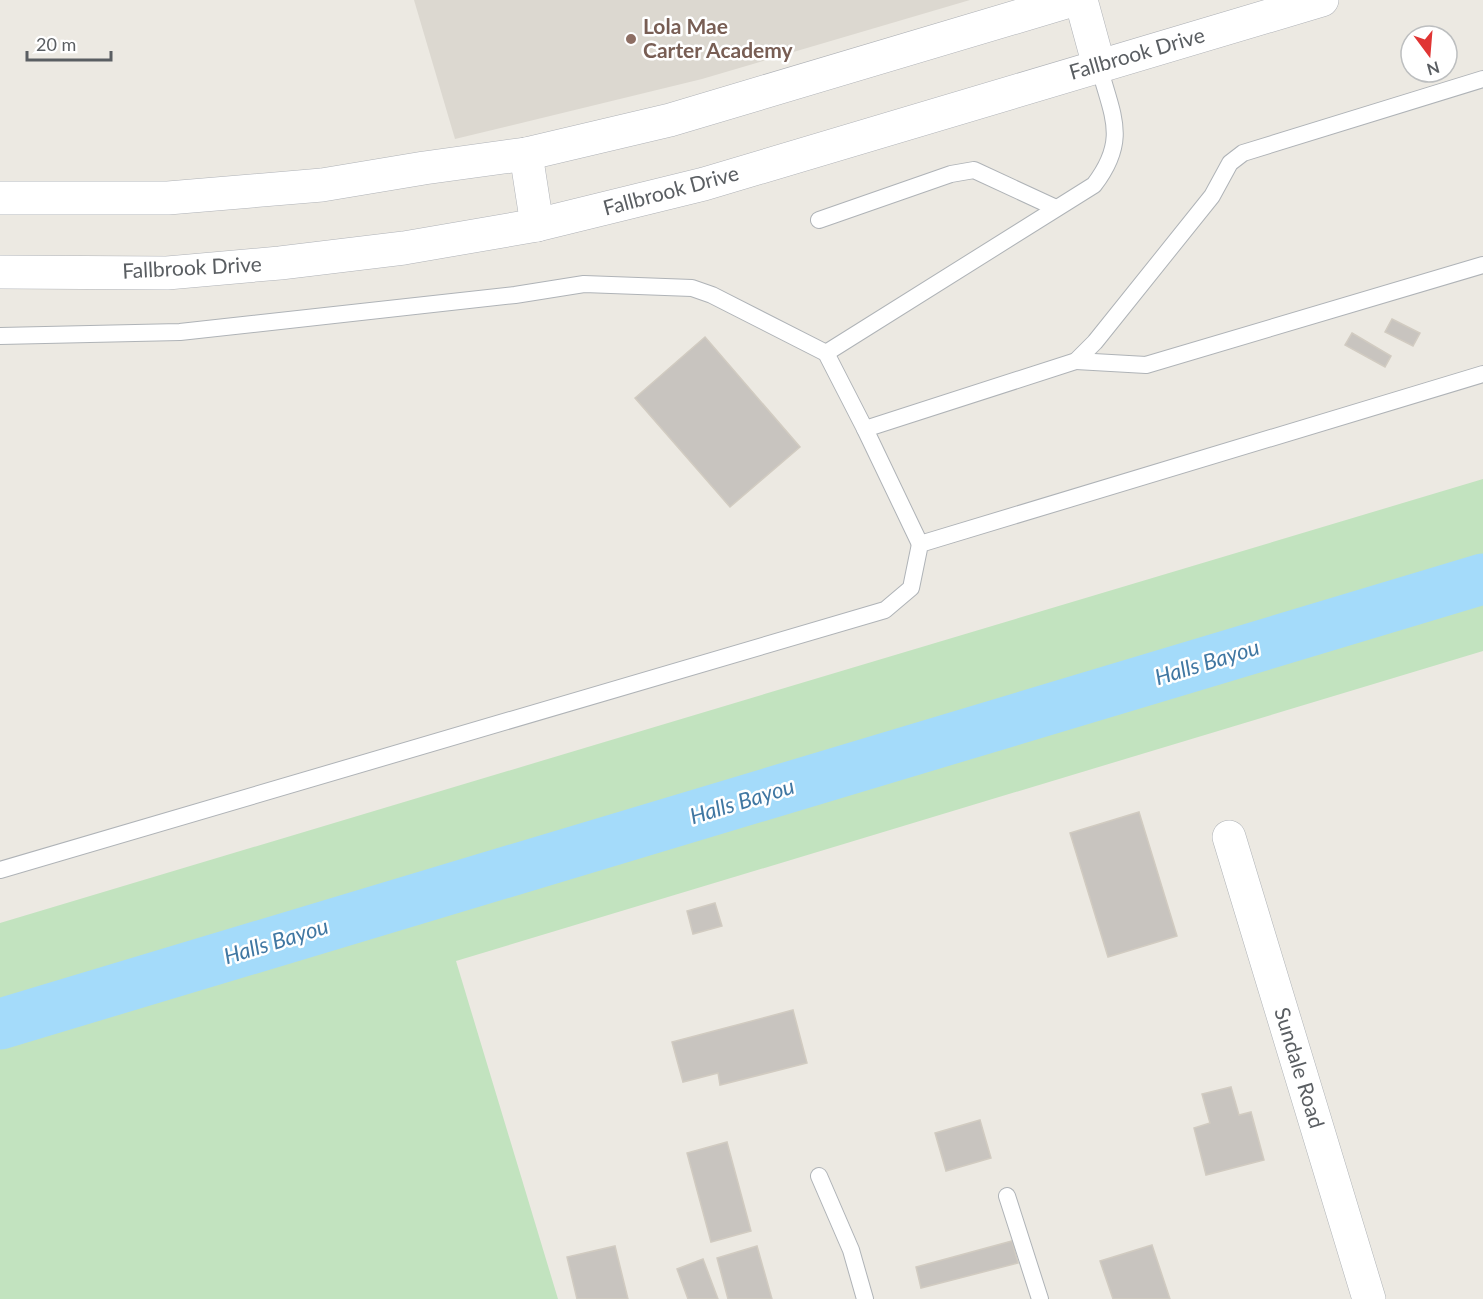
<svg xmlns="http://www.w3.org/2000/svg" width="1483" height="1299" font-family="Lato,sans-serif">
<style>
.education{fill:#dcd8d0}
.green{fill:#c2e3bf}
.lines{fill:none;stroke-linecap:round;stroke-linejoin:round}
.river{stroke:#a4dbfa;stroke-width:51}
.building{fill:#c8c4bf;stroke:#d1cbc1;stroke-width:1.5}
.service-casing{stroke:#afb3b7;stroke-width:18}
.minor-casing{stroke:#afb3b7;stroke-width:34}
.secondary-casing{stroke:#afb2b7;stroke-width:34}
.service{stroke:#fff;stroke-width:16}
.minor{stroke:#fff;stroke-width:33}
.secondary{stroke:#fff;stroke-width:33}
.education-dot{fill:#8d6e63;stroke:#fff;stroke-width:2}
.labels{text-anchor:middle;stroke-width:5;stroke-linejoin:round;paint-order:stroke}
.education-label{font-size:21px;font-weight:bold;fill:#785e54;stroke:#fff;text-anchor:start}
.street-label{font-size:21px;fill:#5a5e62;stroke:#fff}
.water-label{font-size:22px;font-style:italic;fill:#4077a2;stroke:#fff}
</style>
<rect width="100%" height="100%" fill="#ece9e2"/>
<path class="education" d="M414 0H970L702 79 455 139Z"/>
<path class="green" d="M1483 479V651L456 961 558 1299H0V923Z"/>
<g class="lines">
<path class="river" d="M0 1024 1483 579"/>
</g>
<g class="building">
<path d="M1392 319 1420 333 1413 346 1385 332Z"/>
<path d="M1352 333 1391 356 1385 367 1345 345Z"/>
<path d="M705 337 800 447 730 507 635 398Z"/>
<path d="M1139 812 1177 936 1108 957 1070 833Z"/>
<path d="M715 903 722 926 693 934 687 911Z"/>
<path d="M793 1010 807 1063 720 1085 718 1073 683 1082 672 1042Z"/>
<path d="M1231 1087 1239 1115 1251 1112 1264 1160 1206 1175 1194 1128 1210 1123 1202 1094Z"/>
<path d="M980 1120 991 1158 946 1171 935 1133Z"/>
<path d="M727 1142 751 1231 711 1242 687 1153Z"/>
<path d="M1012 1241 1018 1263 921 1288 916 1267Z"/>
<path d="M1152 1245 1170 1299H1113L1100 1261Z"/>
<path d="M615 1246 628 1299H577L567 1257Z"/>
<path d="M757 1246 772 1299H728L717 1258Z"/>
<path d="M703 1259 718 1299H688L677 1269Z"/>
</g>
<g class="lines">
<defs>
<g id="service">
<path d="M819 220 951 174 974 170 1056 208"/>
<path d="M0 336 180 332 515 295 584 284 692 288 712 295 826 353 865 429 1076 361 1095 342 1212 196 1230 163 1243 153 1483 79"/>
<path d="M826 353 1094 185C1129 139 1112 116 1099 66"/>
<path d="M1076 361 1146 365 1483 265"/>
<path d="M865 429 920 544"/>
<path d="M0 870 885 610 911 588 920 544 1483 374"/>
<path d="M819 1176 851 1250 865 1299"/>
<path d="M1007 1196 1040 1299"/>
</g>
<path id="minor" d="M1229 837 1369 1299"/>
<g id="secondary">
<path d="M1081 0 1099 66"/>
<path d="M526 154 537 225"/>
<path d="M0 198H168L322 185 424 168 526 154 670 120 1073 0"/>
<path d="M0 272 167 273 280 263 404 248 537 225 704 184 1322 0"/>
</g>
</defs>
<use href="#service" class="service-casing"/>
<use href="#minor" class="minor-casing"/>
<use href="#secondary" class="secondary-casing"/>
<use href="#service" class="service"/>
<use href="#minor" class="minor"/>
<use href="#secondary" class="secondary"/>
</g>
<circle class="education-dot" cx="631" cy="39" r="6"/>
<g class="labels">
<g class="education-label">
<text x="643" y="34">Lola Mae<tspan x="643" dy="24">Carter Academy</tspan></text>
</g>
<g class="street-label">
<text transform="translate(1137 54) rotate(-16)" y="7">Fallbrook Drive</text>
<text transform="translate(671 191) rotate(-15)" y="7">Fallbrook Drive</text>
<text transform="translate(192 268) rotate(-3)" y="7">Fallbrook Drive</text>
<text transform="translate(1299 1068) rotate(73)" y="7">Sundale Road</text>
</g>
<g class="water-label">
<text transform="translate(1207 662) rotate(-17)" y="8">Halls Bayou</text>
<text transform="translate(742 801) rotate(-17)" y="8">Halls Bayou</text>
<text transform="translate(276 941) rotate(-17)" y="8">Halls Bayou</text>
</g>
</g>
<g transform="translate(1429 54) rotate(164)"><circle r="28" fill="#ffffff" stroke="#bdbfc0" stroke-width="1.5"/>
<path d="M0-4.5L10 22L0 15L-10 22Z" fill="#e03534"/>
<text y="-9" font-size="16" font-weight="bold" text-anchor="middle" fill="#5a5e62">N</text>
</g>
<path d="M27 51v9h84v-9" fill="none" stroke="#5a5e62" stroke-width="3"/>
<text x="36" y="51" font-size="18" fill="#5a5e62" stroke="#ffffff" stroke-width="4.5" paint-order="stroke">20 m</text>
</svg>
